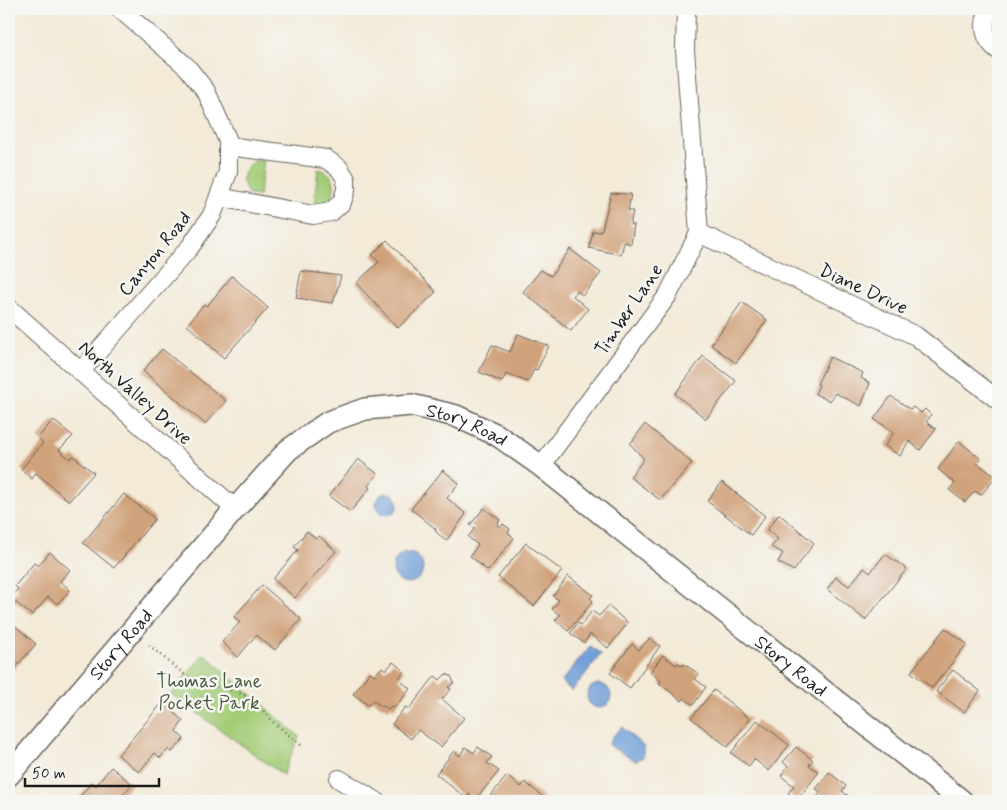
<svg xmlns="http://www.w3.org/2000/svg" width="1007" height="810" font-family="Mynerve,sans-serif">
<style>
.green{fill:#a3cc77;stroke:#60744a}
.water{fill:#709ed8;stroke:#465d7a}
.building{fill:#d0a27c}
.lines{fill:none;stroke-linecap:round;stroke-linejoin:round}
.minor-casing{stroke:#67645d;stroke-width:20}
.tertiary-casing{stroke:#67645d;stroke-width:24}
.path{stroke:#67645d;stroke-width:3;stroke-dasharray:1 4;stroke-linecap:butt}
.minor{stroke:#fff;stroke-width:18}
.tertiary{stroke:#fff;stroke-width:21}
.labels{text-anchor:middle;stroke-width:5;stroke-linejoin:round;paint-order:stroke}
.street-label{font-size:19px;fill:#1c1c1c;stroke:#f6f6f2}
.park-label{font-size:19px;fill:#4b5a3c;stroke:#f6f6f2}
</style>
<rect width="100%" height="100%" fill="#f6f6f2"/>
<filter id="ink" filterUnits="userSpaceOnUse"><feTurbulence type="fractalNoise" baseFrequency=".02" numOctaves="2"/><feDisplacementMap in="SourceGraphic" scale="10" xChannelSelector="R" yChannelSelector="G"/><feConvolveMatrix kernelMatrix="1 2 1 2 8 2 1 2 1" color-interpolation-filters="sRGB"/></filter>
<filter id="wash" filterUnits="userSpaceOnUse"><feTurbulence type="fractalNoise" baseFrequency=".0096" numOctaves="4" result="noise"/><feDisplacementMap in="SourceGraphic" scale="20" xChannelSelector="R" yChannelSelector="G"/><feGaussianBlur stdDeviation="1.12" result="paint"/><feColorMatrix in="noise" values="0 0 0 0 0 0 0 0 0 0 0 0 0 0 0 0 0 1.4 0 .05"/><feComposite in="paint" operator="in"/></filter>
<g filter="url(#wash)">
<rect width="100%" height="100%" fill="#f3ead7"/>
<g class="green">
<path d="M258 160H264L259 196 249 195C239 179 240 168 258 160Z"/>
<path d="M318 169C333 171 338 185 331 197L324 203H314Z"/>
<path d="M204 654 299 736 283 775 171 694Z"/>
</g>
<g class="water">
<circle cx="387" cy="504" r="11"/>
<circle cx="408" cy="568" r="15"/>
<path d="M590 646 601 654 572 691 561 682Z"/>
<circle cx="599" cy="696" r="12"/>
<path d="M622 727 645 748 643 757 636 761 608 745 613 736Z"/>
</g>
<g id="blocks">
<g class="building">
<path d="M611 193 631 194 628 211H633L630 225H634L631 244 624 242 621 255 589 248 593 231 600 232V230H602Z"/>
<path d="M387 240 436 292 398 328 356 283 379 262 372 255Z"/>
<path d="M570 249 601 273 583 295 577 291 573 296 588 309 571 331 523 292 541 270 551 276Z"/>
<path d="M301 271 341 276 333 303 296 298Z"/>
<path d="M232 276 268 308 224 358 187 325 204 304 207 306Z"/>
<path d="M742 302 767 320 736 363 711 345Z"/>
<path d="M518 334 549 346 537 370 534 369 528 382 506 374 502 382 479 372 492 345 510 352Z"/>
<path d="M162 349 226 401 205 424 143 371Z"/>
<path d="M703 356 736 381 706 419 675 394Z"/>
<path d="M830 357 863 373 861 378 870 383 861 406 835 393 830 401 815 394 819 385 817 384Z"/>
<path d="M891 396 910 409 913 407 921 413 925 409 931 415 926 422 936 429 920 450 909 441 900 456 885 446 894 432 874 419Z"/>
<path d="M53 420 73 436 59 450 70 459 73 456 94 473 69 501 36 473 32 479 21 469 43 443 38 438Z"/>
<path d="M645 424 692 463 660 500 630 477 644 459 630 444Z"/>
<path d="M959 441 981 459 977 463 996 477 981 495 975 491 965 502 949 490 955 483 938 469Z"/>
<path d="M358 459 378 474 368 486 370 488 350 512 329 496Z"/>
<path d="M443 470 459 483 447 498 466 514 446 541 435 531 436 529 411 509Z"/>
<path d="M722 482 765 516 751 535 707 501Z"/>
<path d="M124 494 155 519 114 568 83 543Z"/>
<path d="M484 508 500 520 497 525 500 527 503 524 510 529 508 533 514 538 488 571 470 556 478 545 468 537 475 528 470 525Z"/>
<path d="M779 514 814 543 794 571 778 562 783 553 771 547 778 539 767 530Z"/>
<path d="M307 531 316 539 319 536 336 551 295 598 273 579 298 550 294 547Z"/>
<path d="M526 543 562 571 534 606 498 577Z"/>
<path d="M50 552 70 570 60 581 70 590 57 604 48 597 32 615 10 598 18 589 15 586 34 563 38 566Z"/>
<path d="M885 554 907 569 865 620 827 589 836 577 849 586 864 568 870 573Z"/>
<path d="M568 576 593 595 590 598 593 601 568 631 555 620 560 615 552 609 559 600 553 596Z"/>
<path d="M262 585 301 619 275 650 256 635 238 657 222 642 240 622 234 617Z"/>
<path d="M608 606 628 623 608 648 590 634 584 643 570 633 578 623 581 625 592 611 599 616Z"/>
<path d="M12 623 36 644 9 675V627Z"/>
<path d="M945 628 967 644 932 688 911 672Z"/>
<path d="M650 638 660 646 630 688 610 673 632 644 639 650Z"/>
<path d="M663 655 676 665 678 663 683 666 684 664 699 674 695 679 706 687 693 705 684 698 682 701 659 683 661 681 650 672Z"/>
<path d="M393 662 404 671 399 679 410 689 394 708 391 706 388 709 384 706 382 707 373 700 368 705 353 694 370 672 375 675 382 667 386 670Z"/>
<path d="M953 670 980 691 964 712 936 691Z"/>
<path d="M446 674 451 676 454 683 448 687 451 689 442 699 464 718 441 747 418 730 411 739 392 724 405 707 409 709 435 676 440 680Z"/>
<path d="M714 690 750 719 728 747 691 718Z"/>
<path d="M163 702 183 721 176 731 184 739 172 752 169 749 160 758 155 753 139 772 118 755Z"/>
<path d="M757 720 789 745 769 771 754 759 749 766 731 753Z"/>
<path d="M465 747 474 753 478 747 492 757 487 763 499 771 475 800 469 794 466 798 436 774 454 751 460 756Z"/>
<path d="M796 747 813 760 809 765 819 772 797 800 788 793 794 786 781 776 788 766 783 762Z"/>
<path d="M111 767 132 784 118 801H76L92 782 96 786Z"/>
<path d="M829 772 846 786 842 791 851 798 848 801H814L821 792 816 789Z"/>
<path d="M507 776 521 787 525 782 547 800 486 801Z"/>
</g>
</g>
</g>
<g filter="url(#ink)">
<use href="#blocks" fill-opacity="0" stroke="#67645d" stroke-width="1"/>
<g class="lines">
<defs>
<g id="minor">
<path d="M990 9C981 24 984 40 998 50"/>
<path d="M219 197 313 215 331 212 342 202 346 190V179L339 168 326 159 228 146"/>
<path d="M699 233 916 336 998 400"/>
<path d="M9 308 235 509"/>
<path d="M81 371 190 247 212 215 228 172V141L206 91 187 67 120 9"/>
<path d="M541 466 668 295 699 233 685 50 686 9"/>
<path d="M339 779 376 801"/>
</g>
<g id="tertiary">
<path id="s1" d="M9 775 235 509 288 450 328 422 365 409 411 405 456 416 497 435 541 466 962 801"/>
</g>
</defs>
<use href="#minor" class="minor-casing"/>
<use href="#tertiary" class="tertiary-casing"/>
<path class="path" d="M149 645 186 676 202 684 225 688 247 696 259 706 273 722 302 746"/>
<use href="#minor" class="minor"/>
<use href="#tertiary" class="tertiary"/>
</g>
</g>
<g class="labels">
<g class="street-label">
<text transform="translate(154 253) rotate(-51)" y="7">Canyon Road</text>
<text transform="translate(864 288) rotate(25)" y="7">Diane Drive</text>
<text transform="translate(628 309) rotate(-56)" y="7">Timber Lane</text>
<text transform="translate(136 392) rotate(42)" y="7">North Valley Drive</text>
<text dy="7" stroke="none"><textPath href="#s1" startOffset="622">Story Road</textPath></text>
<text dy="7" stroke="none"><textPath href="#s1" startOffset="172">Story Road</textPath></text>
<text dy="7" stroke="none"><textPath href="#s1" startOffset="1028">Story Road</textPath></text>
</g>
<g class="park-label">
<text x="209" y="687">Thomas Lane<tspan x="209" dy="22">Pocket Park</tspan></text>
</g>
</g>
<rect width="1007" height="810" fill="none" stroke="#f6f6f2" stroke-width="30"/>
<path d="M25 778v8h134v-8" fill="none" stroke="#1c1c1c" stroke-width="2.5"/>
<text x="32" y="778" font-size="15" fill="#1c1c1c" stroke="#f6f6f2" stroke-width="4" paint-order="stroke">50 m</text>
</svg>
